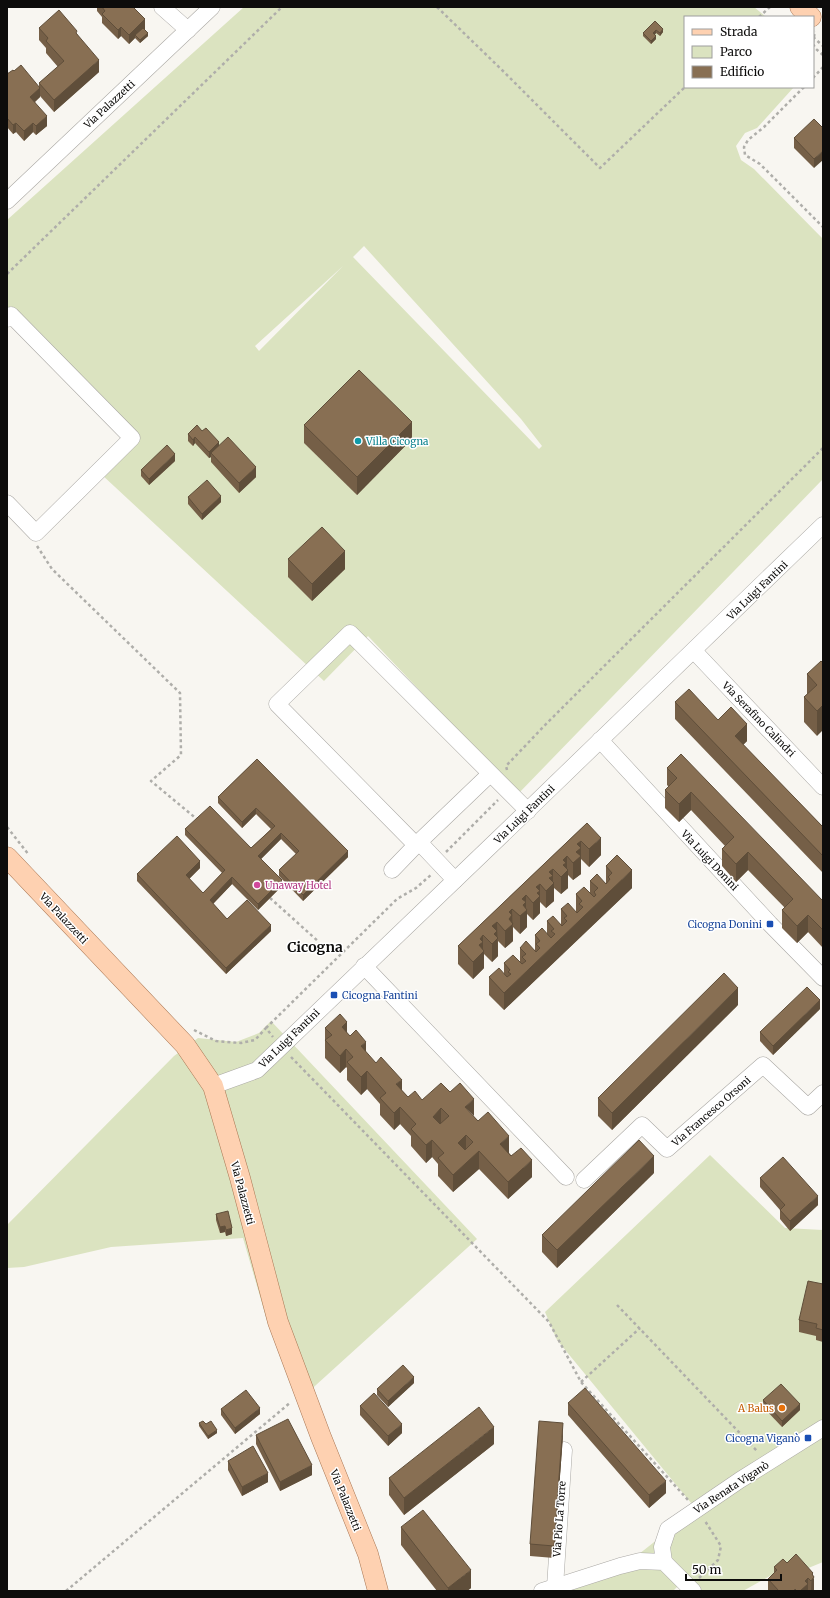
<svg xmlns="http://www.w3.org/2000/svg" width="830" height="1598" font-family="Merriweather,serif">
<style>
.green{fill:#dbe3c0;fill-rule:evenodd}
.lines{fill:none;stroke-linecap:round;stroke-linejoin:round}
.minor-casing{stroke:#aaa8a4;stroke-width:17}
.major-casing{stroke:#aa7855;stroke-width:21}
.path{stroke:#afaeaa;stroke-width:2.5;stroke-dasharray:3 3;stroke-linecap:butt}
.minor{stroke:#fff;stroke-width:16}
.major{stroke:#fed1b1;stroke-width:20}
.wall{fill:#755f47}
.shaded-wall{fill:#5f4e3a}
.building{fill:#886f53;stroke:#5f4e3a;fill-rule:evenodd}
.culture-dot{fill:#0f9aa8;stroke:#fff;stroke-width:1.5}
.hotel-dot{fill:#d1479c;stroke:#fff;stroke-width:1.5}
.transit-dot{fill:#1a4fb4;stroke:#fff;stroke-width:1.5}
.food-dot{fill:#e8710a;stroke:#fff;stroke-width:1.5}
.labels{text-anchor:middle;stroke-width:3;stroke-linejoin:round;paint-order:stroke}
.street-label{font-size:10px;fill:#0d0c0b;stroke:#fff}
.culture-label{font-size:10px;fill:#0d838f;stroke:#fff;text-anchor:start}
.hotel-label{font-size:10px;fill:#b23c85;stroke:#fff;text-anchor:start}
.transit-label{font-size:10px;fill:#164399;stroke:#fff;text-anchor:end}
.food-label{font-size:10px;fill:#c56008;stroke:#fff;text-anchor:end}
.district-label{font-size:14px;font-weight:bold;fill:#0d0c0b;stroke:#fff}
</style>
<rect width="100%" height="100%" fill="#f8f6f1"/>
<g class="green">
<path d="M244 7H754L766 17H685V87H794L757 128 745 133 736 146 741 160 754 169 823 239V479L518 794 368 636 324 681 101 474 139 435 11 306 7 309V220ZM364 246 521 419 542 446 539 449 353 257ZM343 266 259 351 255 346Z"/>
<path d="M271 1021 477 1239 305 1395 268 1324 243 1238 111 1247 24 1267 7 1268V1225L174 1056 198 1038 236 1042 259 1033Z"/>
<path d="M710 1155 785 1228 823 1230V1562L806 1569 786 1567 743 1591H689L681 1583 673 1591H544L639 1554 696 1509 557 1340 545 1312Z"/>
</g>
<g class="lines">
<defs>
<g id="minor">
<path d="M162 7 188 30"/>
<path d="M7 201 212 7"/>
<path d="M7 319 11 315 132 438 36 533 7 503"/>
<path d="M694 651 823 787"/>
<path d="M600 740 770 924 823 978"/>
<path d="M419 842 490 774"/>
<path d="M416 845 277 704 350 633 528 811"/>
<path d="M392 870 419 842 455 880"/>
<path d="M364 966 566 1177"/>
<path d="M213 1086 257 1070 500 837 823 525"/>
<path d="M584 1180 642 1125 667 1149 763 1065 808 1107 823 1093"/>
<path d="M664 1562 662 1547 668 1529 740 1480 823 1428"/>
<path d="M555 1587 564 1450"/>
<path d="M542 1591 620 1566 640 1561 664 1562 693 1591"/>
</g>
<g id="major">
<path d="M800 7 811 17"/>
<path d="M7 857 185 1045 213 1086 240 1178 278 1322 321 1437 368 1554 378 1591"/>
</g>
</defs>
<use href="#minor" class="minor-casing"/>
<use href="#major" class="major-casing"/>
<g class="path">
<path d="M437 7 502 70 600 168 685 87"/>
<path d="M759 17 770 7"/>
<path d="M813 37 823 46"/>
<path d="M813 43 815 31"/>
<path d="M813 44 816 49 823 55"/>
<path d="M813 78 823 67"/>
<path d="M804 87 764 127 748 140 744 147 745 155 760 164 823 227"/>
<path d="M7 274 282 7"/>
<path d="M37 546 52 569 180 693 181 755 151 781 198 820"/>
<path d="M507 770 506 766 547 723 823 448"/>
<path d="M7 827 29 855"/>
<path d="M446 852 498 800"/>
<path d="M270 898 319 942"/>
<path d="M266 1028 397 899 416 888 432 874"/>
<path d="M194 1030 216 1041 241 1043 255 1040 266 1028 273 1037"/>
<path d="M291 1057 549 1322 581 1382 688 1500"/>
<path d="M617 1305 758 1452"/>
<path d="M581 1382 640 1328"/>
<path d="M699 1578 718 1560 721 1546 705 1521"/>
<path d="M66 1591 291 1402"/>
</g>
<use href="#minor" class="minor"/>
<use href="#major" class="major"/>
</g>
<g class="wall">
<path d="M97 7H133L145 29H144L148 36 140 43 135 38 129 44 121 36 118 39 102 23V17L97 11Z"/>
<path d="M655 21 663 32 660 36 656 33 655 35 656 39 651 44 643 36V33Z"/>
<path d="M39 28 77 34 99 72 54 112 40 96V97L35 102 47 126 36 135 33 132 24 141 16 132 13 134 7 127V74L14 71 39 87V83L58 67 46 53V48L39 40Z"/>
<path d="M823 128 814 168 794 148V138Z"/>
<path d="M304 425 412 439 357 495 304 443Z"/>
<path d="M202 431 256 477 239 493 211 462V457L209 458 195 443 193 446 188 441V434Z"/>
<path d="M175 461 149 485 141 476V470Z"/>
<path d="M188 497 221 502 202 520 188 504Z"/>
<path d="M288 559 345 569 312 601 288 577Z"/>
<path d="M823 663 817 736 804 722V697L807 695V674Z"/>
<path d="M675 702 718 720 747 741 743 745 823 827V873L675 719Z"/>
<path d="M257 759 348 857 303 901 279 876V870L296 854 281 839 261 859 282 886 258 910 232 884 213 904 227 919 271 931 226 974 137 881V874L200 868 189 879 203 893 222 873 185 835V829L251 848 271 829 256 814 242 828 218 803V797Z"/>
<path d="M667 768 823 901V948L808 932 797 943 782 928V910L785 908 748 870 736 882 722 866V849L725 846 691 810 679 822 665 808V790L669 787 667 785Z"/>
<path d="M587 823 601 855 589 867 581 859V874L573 880 568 875V888L561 894 554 888V901L546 908 540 902V913L533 920 527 914V927L520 934 513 927V941L505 948 498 941V956L492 962 484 954V968L473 979 458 964V946Z"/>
<path d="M606 866 632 888 504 1010 489 995V977L504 974V963L520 962V948L535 950V935L547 934V921L561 924V909L576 912V894H590V881L606 883Z"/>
<path d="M738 1005 612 1130 598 1116V1098Z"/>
<path d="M820 1009 773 1055 760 1041V1032Z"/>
<path d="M325 1028 347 1033 408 1097 422 1100 450 1092 474 1117 509 1153 532 1177 508 1199 479 1169 453 1192 438 1176V1164L432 1157 426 1163 411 1146V1136L400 1124 394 1130 380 1115V1104L367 1089 361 1095 347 1080V1068L346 1067 340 1073 325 1058Z"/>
<path d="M654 1173 557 1268 542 1252V1235Z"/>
<path d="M760 1178 818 1205 790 1231 780 1219V1210L760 1187Z"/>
<path d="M216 1214 232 1234 226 1236 225 1232 220 1233 216 1220Z"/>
<path d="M823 1284V1342L816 1340V1336L799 1332V1320Z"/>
<path d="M414 1383 388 1407 377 1395V1389Z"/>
<path d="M763 1400 800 1410 782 1427 763 1407Z"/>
<path d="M568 1403 666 1493 649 1508 568 1415Z"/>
<path d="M360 1406 402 1433 388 1446 360 1415Z"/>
<path d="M221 1409 260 1414 235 1434 221 1415Z"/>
<path d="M199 1423 206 1424 217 1433 208 1439 199 1426Z"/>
<path d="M256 1435 312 1475 280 1491 256 1444Z"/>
<path d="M563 1435 554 1558 530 1556V1544Z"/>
<path d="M494 1444 404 1515 389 1495V1478Z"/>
<path d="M228 1461 268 1482 242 1496 228 1470Z"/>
<path d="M401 1527 471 1588 467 1591H437L401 1545Z"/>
<path d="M787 1563 813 1576 814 1591H768V1579L774 1573V1567Z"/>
</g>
<g class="shaded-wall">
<path d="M145 19V29L137 36 135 35V38L129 44V35Z"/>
<path d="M121 27V36L118 39V30Z"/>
<path d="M663 29V32L660 36V33Z"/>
<path d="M656 30V33L653 36V33Z"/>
<path d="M148 33V36L140 43V40Z"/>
<path d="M656 36V39L651 44V41Z"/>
<path d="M99 60V72L54 112V100Z"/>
<path d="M40 88V97L30 106V97Z"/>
<path d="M47 116V126L36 135V126Z"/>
<path d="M16 123V132L13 134V125Z"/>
<path d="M33 123V132L24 141V131Z"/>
<path d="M823 151V160L814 168V159Z"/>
<path d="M412 422V439L357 495V477Z"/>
<path d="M195 437V443L193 446V440Z"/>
<path d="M219 442V448L211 453V457L209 458V452Z"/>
<path d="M175 454V461L149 485V479Z"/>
<path d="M256 467V477L239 493V483Z"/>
<path d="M221 496V502L202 520V514Z"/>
<path d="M345 551V569L312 601V584Z"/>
<path d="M823 705V730L817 736V711Z"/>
<path d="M747 724V741L735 753V736Z"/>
<path d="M691 792V810L679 822V804Z"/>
<path d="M256 808V814L242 828V822Z"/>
<path d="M281 833V839L258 862V856Z"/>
<path d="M601 838V855L589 867V849Z"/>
<path d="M581 841V874L573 880V863L576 852 577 844Z"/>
<path d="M348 851V857L303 901V895Z"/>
<path d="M748 852V870L736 882V864Z"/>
<path d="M567 856V871L568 870V888L561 894V877L563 860Z"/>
<path d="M200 861V868L186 882V875Z"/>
<path d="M553 869V884L554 883V901L546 908V891L549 872Z"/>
<path d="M632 870V888L504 1010V993Z"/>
<path d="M232 877V884L210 907V900Z"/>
<path d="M282 880V886L258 910V904Z"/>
<path d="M540 884V913L533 920V903L536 887Z"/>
<path d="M526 895V911L527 910V927L520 934V916L522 899Z"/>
<path d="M512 909 513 941 505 948V931L509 912Z"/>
<path d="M808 915V932L797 943V926Z"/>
<path d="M497 922 498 956 492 962V926Z"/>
<path d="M271 925V931L226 974V968Z"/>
<path d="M483 935V952L484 951V968L473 979V962L480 939Z"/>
<path d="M738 988V1005L612 1130V1113Z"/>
<path d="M820 1000V1009L773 1055V1046Z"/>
<path d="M347 1022V1040L342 1027Z"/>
<path d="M366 1042V1059L361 1046Z"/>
<path d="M346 1049V1067L340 1073V1056Z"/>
<path d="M367 1071V1089L361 1095V1077Z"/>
<path d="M402 1080V1097L396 1084Z"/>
<path d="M474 1099V1116L465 1107Z"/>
<path d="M400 1107V1124L394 1130V1113Z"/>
<path d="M441 1108V1126L433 1117Z"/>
<path d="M466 1135V1152L458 1143Z"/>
<path d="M509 1136V1153L500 1161V1144Z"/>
<path d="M432 1140V1157L426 1163V1145Z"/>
<path d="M479 1151V1169L453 1192V1175Z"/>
<path d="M654 1156V1173L557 1268V1250Z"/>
<path d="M532 1160V1177L508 1199V1182Z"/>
<path d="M818 1196V1205L790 1231V1221Z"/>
<path d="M225 1226V1232L220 1233V1227Z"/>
<path d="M232 1228V1234L226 1236V1230Z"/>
<path d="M414 1377V1383L388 1407V1401Z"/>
<path d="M800 1404V1410L782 1427V1421Z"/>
<path d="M260 1408V1414L235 1434V1428Z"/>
<path d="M563 1423V1435L554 1558V1546Z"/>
<path d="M402 1424V1433L388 1446V1436Z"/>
<path d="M494 1427V1444L404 1515V1498Z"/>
<path d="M217 1430V1433L208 1439V1436Z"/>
<path d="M312 1465V1475L280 1491V1482Z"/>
<path d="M268 1473V1482L242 1496V1487Z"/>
<path d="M666 1481V1493L649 1508V1495Z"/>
<path d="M471 1570V1588L467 1591H448V1588Z"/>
<path d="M813 1573V1579L814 1577V1591H811L812 1574Z"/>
<path d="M808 1578V1591H800L805 1581Z"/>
</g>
<g class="building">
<path d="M102 7H133L145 19 129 35 121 27 118 30 102 14 105 11Z"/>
<path d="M59 10 77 31 76 33 99 60 54 100 39 83 64 61 46 41 48 38 39 28Z"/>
<path d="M655 21 663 29 660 33 656 30 653 33 656 36 651 41 643 33Z"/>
<path d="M143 28 148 33 140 40 135 35Z"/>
<path d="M21 65 40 88 30 97 47 116 36 126 33 123 24 131 16 123 13 125 7 118V74L13 70 14 71Z"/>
<path d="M814 119 823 128V151L814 159 794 138Z"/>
<path d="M359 370 412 422 357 477 304 425Z"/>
<path d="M197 425 202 431 206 428 219 442 209 452 195 437 193 440 188 434Z"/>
<path d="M228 437 256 467 239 483 211 453Z"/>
<path d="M167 445 175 454 149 479 141 470Z"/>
<path d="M207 480 221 496 202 514 188 497Z"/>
<path d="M322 527 345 551 312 584 288 559Z"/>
<path d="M821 661 823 663V705L817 711 804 697 817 685 807 674Z"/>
<path d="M689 689 718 720 731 707 747 724 735 736 823 827V856L675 702Z"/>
<path d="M681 754 823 901V930L808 915 797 926 782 910 793 899 748 852 736 864 722 849 734 837 691 792 679 804 665 790 677 778 667 768Z"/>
<path d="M257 759 348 851 303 895 279 870 299 851 281 833 258 856 282 880 258 904 232 877 210 900 227 919 247 900 271 925 226 968 137 874 177 836 200 861 186 875 203 893 225 870 185 829 210 806 251 848 275 826 256 808 242 822 218 797Z"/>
<path d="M587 823 601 838 589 849 581 841 577 844 581 848 576 852 581 856 573 863 567 856 563 860 566 863 563 865 568 870 561 877 553 869 549 872 553 876 549 878 554 883 546 891 540 884 536 887 540 891 537 893 540 896 533 903 526 895 522 899 526 902 523 905 527 910 520 916 512 909 509 912 512 915 509 919 513 924 505 931 497 922 492 926 497 931 494 934 498 938 492 944 483 935 480 939 483 942 479 945 484 951 473 962 458 946Z"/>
<path d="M617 855 632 870 504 993 489 977 499 968 507 977 511 974 508 972 510 970 504 963 513 955 522 964 526 961 522 957 526 954 520 948 526 941 536 952 540 948 536 944 540 941 535 935 542 928 551 938 555 934 551 931 554 929 547 921 553 916 562 926 567 921 564 918 567 916 561 909 568 903 577 913 583 907 579 904 582 901 576 894 584 887 594 897 596 895 594 892 598 888 590 881 597 874 606 884 610 879 608 877 612 873 606 866Z"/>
<path d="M724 973 738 988 612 1113 598 1098Z"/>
<path d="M807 987 820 1000 773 1046 760 1032Z"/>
<path d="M340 1014 347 1022 342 1027 350 1036 356 1030 366 1042 361 1046 376 1063 381 1057 402 1080 396 1084 408 1097 415 1091 422 1100 441 1083 450 1092 460 1083 474 1099 465 1107 478 1121 488 1112 509 1136 500 1144 511 1156 521 1148 532 1160 508 1182 479 1151 453 1175 438 1158 444 1153 432 1140 426 1145 411 1129 416 1124 400 1107 394 1113 380 1098 386 1093 367 1071 361 1077 347 1062 353 1057 346 1049 340 1056 325 1040 332 1035 325 1028ZM441 1108 449 1116 440 1124 433 1117ZM466 1135 473 1142 465 1150 458 1143Z"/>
<path d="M639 1140 654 1156 557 1250 542 1235Z"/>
<path d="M783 1157 818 1196 790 1221 780 1210 785 1205 760 1178Z"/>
<path d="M228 1211 232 1228 226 1230 225 1226 220 1227 216 1214Z"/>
<path d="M808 1281 823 1284V1330L816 1328 817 1324 799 1320Z"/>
<path d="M403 1365 414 1377 388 1401 377 1389Z"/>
<path d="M781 1384 800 1404 782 1421 763 1400Z"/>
<path d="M585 1388 666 1481 649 1495 568 1403Z"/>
<path d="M246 1390 260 1408 235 1428 221 1409Z"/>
<path d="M374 1393 402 1424 388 1436 360 1406Z"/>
<path d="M479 1407 494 1427 404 1498 389 1478Z"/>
<path d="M288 1419 312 1465 280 1482 256 1435Z"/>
<path d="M203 1421 206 1424 211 1421 217 1430 208 1436 199 1423Z"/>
<path d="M539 1421 563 1423 554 1546 530 1544Z"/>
<path d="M253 1446 268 1473 242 1487 228 1461Z"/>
<path d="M423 1510 471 1570 448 1588 401 1527Z"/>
<path d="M796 1554 813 1573 812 1574 814 1577 811 1581 808 1578 805 1581 808 1584 800 1591H797L795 1589 794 1591H779L768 1579 777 1570 774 1567 783 1559 787 1563Z"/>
</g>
<circle class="culture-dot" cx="358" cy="441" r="4"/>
<circle class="hotel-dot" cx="257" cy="885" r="4"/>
<g class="transit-dot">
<rect x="766" y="920" width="8" height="8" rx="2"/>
<rect x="330" y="991" width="8" height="8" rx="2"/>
<rect x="804" y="1434" width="8" height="8" rx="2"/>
</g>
<circle class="food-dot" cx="782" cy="1408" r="4"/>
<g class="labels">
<g class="street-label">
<text transform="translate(109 104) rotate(-43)" y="4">Via Palazzetti</text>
<text transform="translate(757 590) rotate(-44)" y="4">Via Luigi Fantini</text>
<text transform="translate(759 719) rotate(46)" y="4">Via Serafino Calindri</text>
<text transform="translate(524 814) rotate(-44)" y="4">Via Luigi Fantini</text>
<text transform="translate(710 860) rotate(47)" y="4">Via Luigi Donini</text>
<text transform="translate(64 918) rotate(47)" y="4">Via Palazzetti</text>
<text transform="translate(289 1038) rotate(-44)" y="4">Via Luigi Fantini</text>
<text transform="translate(711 1111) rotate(-41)" y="4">Via Francesco Orsoni</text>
<text transform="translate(243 1193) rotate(75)" y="4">Via Palazzetti</text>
<text transform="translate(731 1487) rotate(-33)" y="4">Via Renata Viganò</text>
<text transform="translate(346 1500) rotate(68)" y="4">Via Palazzetti</text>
<text transform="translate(559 1519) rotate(-86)" y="4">Via Pio La Torre</text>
</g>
<g class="culture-label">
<text x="366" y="445">Villa Cicogna</text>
</g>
<g class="hotel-label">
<text x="265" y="889">Unaway Hotel</text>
</g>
<g class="transit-label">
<text x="762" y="928">Cicogna Donini</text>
<text x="342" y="999" text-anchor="start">Cicogna Fantini</text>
<text x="800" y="1442">Cicogna Viganò</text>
</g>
<g class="food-label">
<text x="774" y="1412">A Balus</text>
</g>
<g class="district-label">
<text x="315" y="952">Cicogna</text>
</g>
</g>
<rect width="830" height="1598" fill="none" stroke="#0d0c0b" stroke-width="16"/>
<rect x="684" y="16" width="130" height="72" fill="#ffffff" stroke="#9e9e9d"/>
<rect x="692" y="29" width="20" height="6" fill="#fed1b1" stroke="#9e9e9d"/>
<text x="720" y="36" font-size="12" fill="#0d0c0b">Strada</text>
<rect x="692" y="46" width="20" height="12" fill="#dbe3c0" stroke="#9e9e9d"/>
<text x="720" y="56" font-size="12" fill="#0d0c0b">Parco</text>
<rect x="692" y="66" width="20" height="12" fill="#886f53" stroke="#9e9e9d"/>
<text x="720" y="76" font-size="12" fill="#0d0c0b">Edificio</text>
<path d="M686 1574v6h95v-6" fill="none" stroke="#0d0c0b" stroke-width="2"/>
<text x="692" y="1574" font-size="12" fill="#0d0c0b" stroke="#ffffff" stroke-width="3" paint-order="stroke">50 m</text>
</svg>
